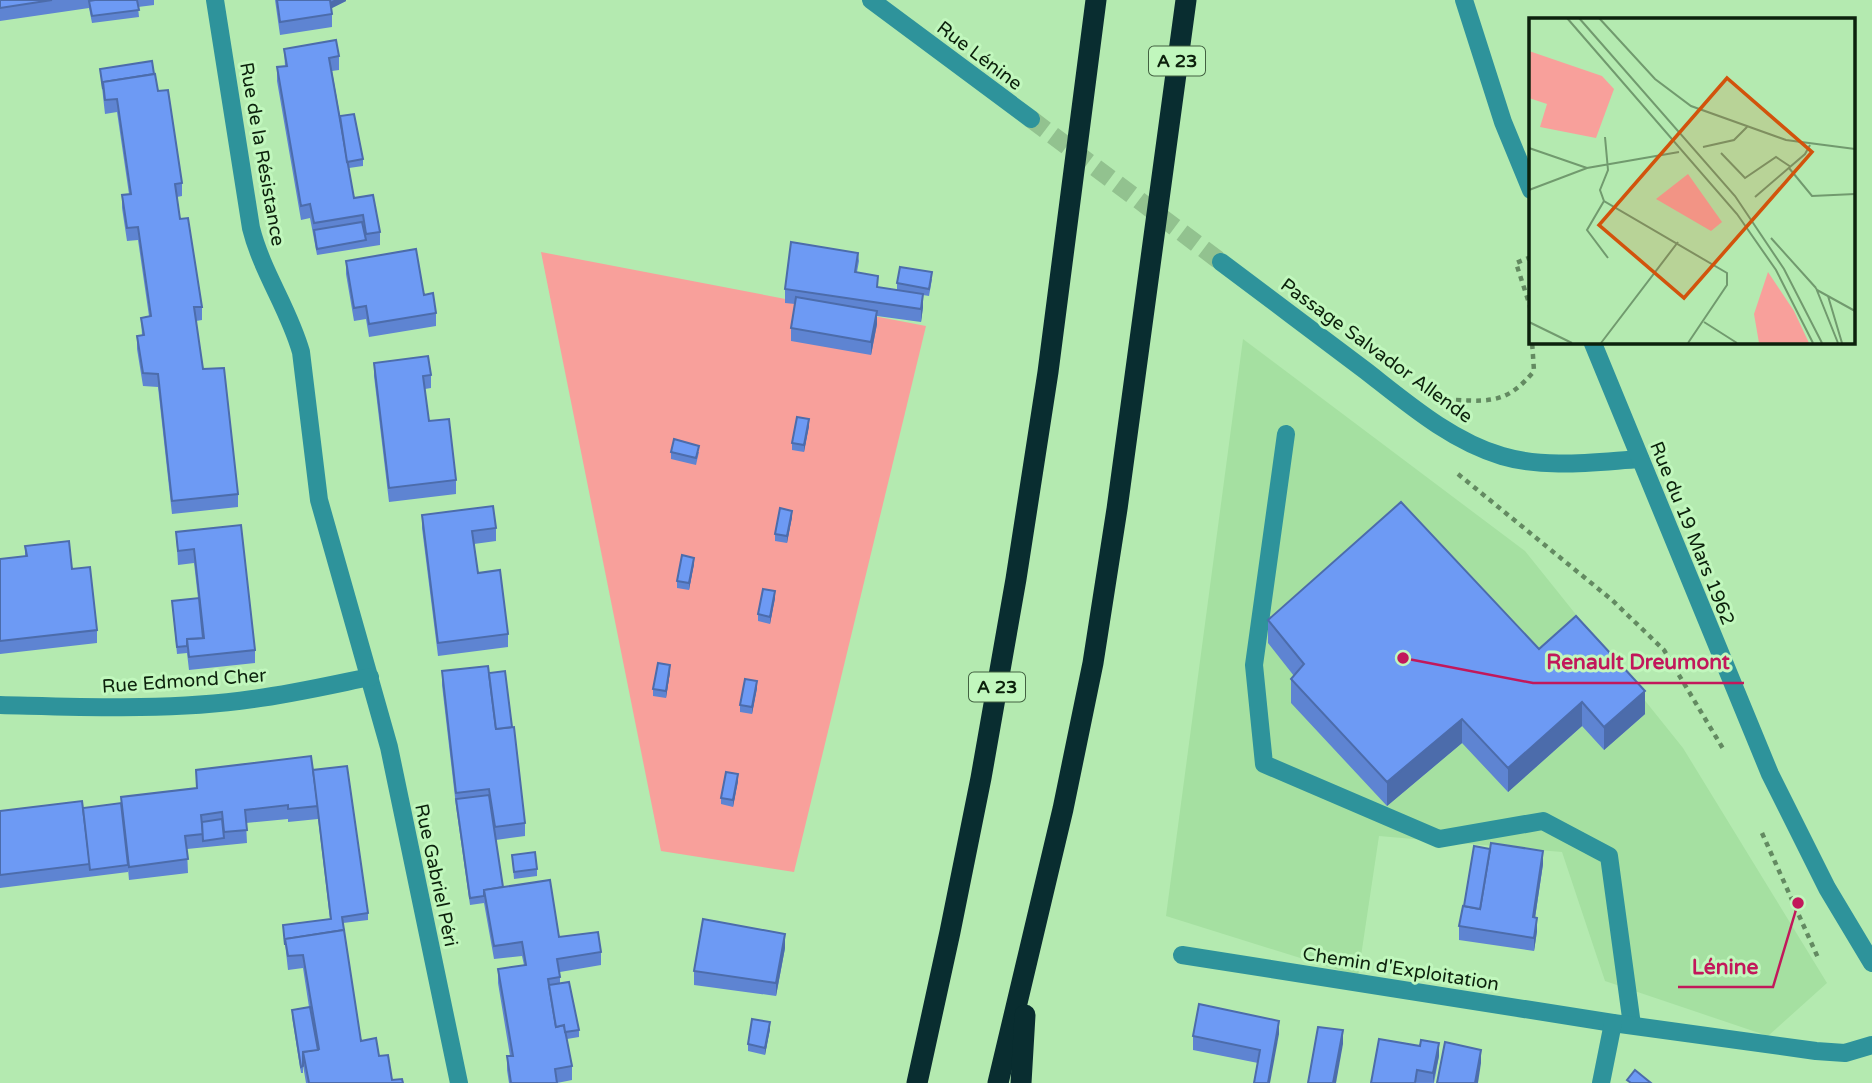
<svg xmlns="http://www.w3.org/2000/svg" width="1872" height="1083" font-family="'Varela Round',sans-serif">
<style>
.built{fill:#a5e0a1}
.green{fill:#f8a09b}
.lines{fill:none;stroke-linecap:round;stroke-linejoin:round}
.street-tunnel{stroke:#92c28f;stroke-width:18;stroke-dasharray:18 9;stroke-linecap:butt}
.path{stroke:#638a61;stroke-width:4.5;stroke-dasharray:5 5;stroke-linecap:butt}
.lane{stroke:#2e939b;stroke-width:18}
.street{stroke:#2e939b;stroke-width:18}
.highway{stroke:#092d30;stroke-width:21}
.wall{fill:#5e84d2}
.shaded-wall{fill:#4c6cab}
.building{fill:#6d9af4;stroke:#4c6cab;stroke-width:2}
.labels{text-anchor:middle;stroke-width:6;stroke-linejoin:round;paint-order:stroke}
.shield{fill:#c1f7bd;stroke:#426141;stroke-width:2}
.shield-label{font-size:18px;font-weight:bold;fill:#0c210c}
.street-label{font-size:19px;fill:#0c210c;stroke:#c1f7bd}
.inset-road{fill:none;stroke:#719a6e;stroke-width:2}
.view{fill:#d2530c;fill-opacity:0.15;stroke:#d2530c;stroke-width:3.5}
.inset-edge{fill:none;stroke:#0c210c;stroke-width:3.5}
.leader{fill:none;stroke:#c2185b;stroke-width:2.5}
.callout-dot{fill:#c2185b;stroke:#c1f7bd;stroke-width:2.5}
.callout-label{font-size:21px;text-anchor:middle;font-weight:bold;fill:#c2185b;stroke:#c1f7bd;stroke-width:6;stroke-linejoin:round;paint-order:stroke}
</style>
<rect width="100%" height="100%" fill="#b4eab0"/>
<path class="built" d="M1243 339 1525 551 1683 748 1827 983 1768 1036 1605 981 1562 852 1379 836 1358 976 1166 916Z"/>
<path class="green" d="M541 252 926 326 794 872 661 851Z"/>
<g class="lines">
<path class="street-tunnel" d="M1031 119 1221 262"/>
<g class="path">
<path d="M1531 257 1516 263 1530 306 1531 316"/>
<path d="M1456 400C1494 402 1509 401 1534 371L1532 341"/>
<path d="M1458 474 1612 600 1664 650 1725 752"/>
<path d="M1762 833 1819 960"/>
</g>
<path class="lane" d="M1286 434 1254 665 1264 764 1439 839 1543 821 1609 856 1632 1025"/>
<g class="street">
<path d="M215 0 251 228C262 272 289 309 301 352L319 500 389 747 459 1083"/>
<path d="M871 0 1031 119"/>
<path d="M1464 0 1503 122 1531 190"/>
<path d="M1221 262C1269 298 1318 335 1366 371 1407 403 1451 441 1502 456 1546 469 1594 462 1640 459"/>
<path d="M1592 341 1770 774 1827 888 1872 963"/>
<path d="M0 705C84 707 169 711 253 699 292 694 331 685 370 677"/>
<path d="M1182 955 1613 1023 1816 1051 1845 1053 1872 1045"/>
<path d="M1601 1083 1613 1023"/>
</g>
<g class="highway">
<path d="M917 1083 950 932 981 778 1016 579 1048 372 1096 0"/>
<path d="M998 1083 1063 809 1093 663 1117 509 1186 0"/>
<path d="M1021 1083 1025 1015"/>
</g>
</g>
<g class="wall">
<path d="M0 0H154V5L138 7 139 17 92 23 89 8 0 21Z"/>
<path d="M275 0H346V1L332 8V27L280 35Z"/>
<path d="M284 49 339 56V70L332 71 340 116 363 159V166L349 168 354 198 380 232V245L317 255 310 218 301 220 277 81V67L285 66Z"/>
<path d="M100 69 158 91 182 183V196L177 197 180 219 202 307V320L196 321 203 369 238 494V507L172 514 158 387 143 386 137 349V336L142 335 141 318 149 316 138 240 127 241 122 208V195L129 194 117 112 105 114Z"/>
<path d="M858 253 859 261 857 272 878 287 897 290V283L932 279 929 296 923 295V307L921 322 877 316V324L871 355 791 341V328L795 304 785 303V289Z"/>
<path d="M346 261 424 295 436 313V326L369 337 366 319 354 321 346 274Z"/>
<path d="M374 363 431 375V388L425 389 429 421 456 480V494L389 502 374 376Z"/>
<path d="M809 426 804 452 792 450V443Z"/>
<path d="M671 452H699L696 465 671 459Z"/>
<path d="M422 515 496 528V541L474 544 478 573 508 634V647L438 656 422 528Z"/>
<path d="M792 517 787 543 775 541V534Z"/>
<path d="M241 525 255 650V663L189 670 187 653 177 654 172 601 198 598 194 563 178 565 176 532Z"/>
<path d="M25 546 72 569 97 630V643L0 654V559L25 556Z"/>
<path d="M694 564 689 590 677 588V581Z"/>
<path d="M775 598 770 624 758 621V614Z"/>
<path d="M1268 620 1539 649 1645 714 1604 750 1582 726 1508 792 1462 743 1387 806 1291 703V679L1294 676 1268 643Z"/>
<path d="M442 671 489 673 525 823V836L496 840 503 887 559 937 601 952V965L560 972V983L579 1030V1037L567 1039 572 1066V1080L557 1083H509L507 1070V1056H510L498 983V969L524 965 522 956 494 959 484 903 470 905 456 806 442 685Z"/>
<path d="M670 672 666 698 653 696V689Z"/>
<path d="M757 688 752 714 740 712V705Z"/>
<path d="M196 770H313L368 913V920L343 923 361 1041 379 1056 392 1080 403 1083H306L303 1065V1073H301L292 1017V1010L309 1007 303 968 288 970 283 925 330 919 318 818V819L288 822V819L246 823 247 843 187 849 188 873 129 880 128 869V872L0 888V811L83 808 121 804V797L196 788Z"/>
<path d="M738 781 733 807 721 804V798Z"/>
<path d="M512 855 537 869V876L514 879Z"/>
<path d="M1543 864 1535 918 1537 931 1534 951 1459 940V926Z"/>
<path d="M785 948 776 996 694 985V971Z"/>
<path d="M770 1029 765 1055 748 1051V1044Z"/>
<path d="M1279 1034 1258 1063 1193 1050V1036Z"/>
<path d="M1439 1056 1434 1083H1371Z"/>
</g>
<g class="shaded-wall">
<path d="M334 0H346V1L330 9V2Z"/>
<path d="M923 294V307L921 322V309Z"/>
<path d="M877 311V324L871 355V342Z"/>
<path d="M809 419V426L804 452V445Z"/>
<path d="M792 511V517L787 543V536Z"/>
<path d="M694 558V564L689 590V583Z"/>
<path d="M775 591V598L770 624V617Z"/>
<path d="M670 665V672L666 698V691Z"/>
<path d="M757 681V688L752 714V707Z"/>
<path d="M1645 691V714L1604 750V727Z"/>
<path d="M1582 702V726L1508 792V768Z"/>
<path d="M1462 719V743L1387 806V782Z"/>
<path d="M738 774V781L733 807V800Z"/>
<path d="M1543 851V864L1533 931V917Z"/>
<path d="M1537 918V931L1534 951V938Z"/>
<path d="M785 934V948L776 996V983Z"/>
<path d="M1279 1021V1034L1270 1083H1268Z"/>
<path d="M770 1022V1029L765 1055V1048Z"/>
<path d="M1343 1030V1044L1336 1083H1333Z"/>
<path d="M1439 1043V1056L1433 1083V1073Z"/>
<path d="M1481 1050V1063L1478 1083H1475Z"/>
</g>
<g class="building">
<path d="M0 0H52L0 8Z"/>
<path d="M95 0H137L139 10 92 16 89 1Z"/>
<path d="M277 0H330L332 14 280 22Z"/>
<path d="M336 40 339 56 329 58 354 198 373 195 380 232 366 234 363 215 314 223 310 204 301 206 277 67 287 66 284 49Z"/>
<path d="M152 61 154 74 103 82V89L100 69Z"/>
<path d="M155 74 158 91 168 90 182 183 175 184 180 219 188 218 202 307H194L203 369 224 368 238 494 172 501 158 374 143 373 137 336 144 335 141 318 151 316 138 227 127 228 122 195 131 194 117 99 105 100 103 82Z"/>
<path d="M354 114 363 159 347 162 340 116Z"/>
<path d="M362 222 366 240 317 249 314 230Z"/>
<path d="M791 242 858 253 855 272 878 276 877 287 923 294 921 309 785 289Z"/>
<path d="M416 249 424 295 433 293 436 313 369 324 366 306 354 308 346 261Z"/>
<path d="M900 267 932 272 929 289 897 283Z"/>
<path d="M796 297 877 311 871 342 791 328Z"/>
<path d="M428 356 431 375 423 376 429 421 449 419 456 480 389 488 374 363Z"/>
<path d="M797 417 809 419 804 445 792 443Z"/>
<path d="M674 439 699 446 696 458 671 452Z"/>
<path d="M1401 502 1539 649 1576 616 1645 691 1604 727 1582 702 1508 768 1462 719 1387 782 1291 679 1304 664 1268 620Z"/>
<path d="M493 506 496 528 472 531 478 573 500 570 508 634 438 643 422 515Z"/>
<path d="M780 508 792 511 787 536 775 534Z"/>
<path d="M241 525 255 650 189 657 187 639 204 638 194 549 178 551 176 532Z"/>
<path d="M69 541 72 569 90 567 97 630 0 641V559L27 556 25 546Z"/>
<path d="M682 555 694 558 689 583 677 581Z"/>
<path d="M763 589 775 591 770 617 758 614Z"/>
<path d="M199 598 203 638 187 639V646L177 647 172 601Z"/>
<path d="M658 663 670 665 666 691 653 689Z"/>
<path d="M488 666 496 729 514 727 525 823 495 827 489 789 456 793 442 671Z"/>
<path d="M505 671 512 727 496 729 489 673Z"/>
<path d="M745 679 757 681 752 707 740 705Z"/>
<path d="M311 756 318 806 288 809V805L245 810 247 830 224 832 222 812 201 815 203 834 185 836 188 859 129 867 121 797 197 788 196 770Z"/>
<path d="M347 766 368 913 342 917 344 930 285 939V945L283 925 331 919 313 770Z"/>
<path d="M726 772 738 774 733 800 721 798Z"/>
<path d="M489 795 503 887 484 890V896L470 898 456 799Z"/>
<path d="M82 801 90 864 0 875V811Z"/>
<path d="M121 803 128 865 90 870 83 808Z"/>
<path d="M222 819 224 838 203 841 202 822Z"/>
<path d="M1491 843 1543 851 1533 917 1537 918 1534 938 1459 926 1463 906 1480 909Z"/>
<path d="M1474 846 1490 849 1480 909 1464 906Z"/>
<path d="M535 852 537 869 514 872 512 855Z"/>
<path d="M550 880 559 937 598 932 601 952 557 959 560 977 548 979 556 1027 564 1025 572 1066 555 1069 557 1083H511L507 1056H513L498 969 526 965 522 942 494 946 484 890Z"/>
<path d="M703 919 785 934 776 983 694 971Z"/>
<path d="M344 930 361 1041 376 1038 379 1056 388 1055 392 1080 402 1079 403 1083H309L303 1052 319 1049 303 955 288 956 285 939Z"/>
<path d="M569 982 579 1030 565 1032 564 1025 556 1027 549 985Z"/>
<path d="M1199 1004 1279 1021 1268 1083H1254L1260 1050 1193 1036Z"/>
<path d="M310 1007 318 1050 303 1052V1066L301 1067 292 1010Z"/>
<path d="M752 1019 770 1022 765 1048 748 1044Z"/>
<path d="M1318 1027 1343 1030 1333 1083H1308Z"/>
<path d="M1379 1039 1420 1046 1421 1040 1439 1043 1433 1073 1417 1070 1415 1083H1371Z"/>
<path d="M1445 1042 1481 1050 1475 1083H1437Z"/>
<path d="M1635 1070 1651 1083H1631L1627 1080Z"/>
</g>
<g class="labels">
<g class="shield">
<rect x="1149" y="46.5" width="56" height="29" rx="5"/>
<rect x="969" y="672.5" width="56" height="29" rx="5"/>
</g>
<g class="shield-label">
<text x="1177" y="67">A 23</text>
<text x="997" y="693">A 23</text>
</g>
<g class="street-label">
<text transform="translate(980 55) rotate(37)" y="7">Rue Lénine</text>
<text transform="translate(263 154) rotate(80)" y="7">Rue de la Résistance</text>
<text transform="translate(1377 350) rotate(36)" y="7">Passage Salvador Allende</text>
<text transform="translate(1693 533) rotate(68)" y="7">Rue du 19 Mars 1962</text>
<text transform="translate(184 680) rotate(-4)" y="7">Rue Edmond Cher</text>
<text transform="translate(437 875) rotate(78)" y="7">Rue Gabriel Péri</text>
<text transform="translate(1401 968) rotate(9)" y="7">Chemin d'Exploitation</text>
</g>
</g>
<g transform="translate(1529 18)">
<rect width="326" height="326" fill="#b4eab0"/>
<path d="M0 33 73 58 85 71 67 120 11 109 18 86 0 80ZM159 156 193 204 182 213 127 181ZM239 254 265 293 280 325H230L225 296Z" fill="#f8a09b"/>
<path class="inset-road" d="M38 0 208 196 247 252 284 325M50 0 206 178 255 251 293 325M70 0 126 61 162 88 257 122 326 131M76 119 79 152 71 172 75 183 198 255V267L159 325M174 129 205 122 218 109M0 130 58 150M192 135 216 160 247 139 262 149M260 150 283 178 326 176M0 172 58 150 150 134M226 179 276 136 281 127M75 183 58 212 79 240M242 220 287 270M287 270 309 325M288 272 326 293M299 278 313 325M0 304 43 325M175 304 208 325M72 325 149 224"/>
<path class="view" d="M198 60 283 134 155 280 70 207Z"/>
<rect width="326" height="326" class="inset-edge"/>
</g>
<path class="leader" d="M1403 658L1533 683H1744M1798 903L1773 987H1678"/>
<g class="callout-dot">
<circle cx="1403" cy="658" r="7"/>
<circle cx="1798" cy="903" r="7"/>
</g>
<g class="callout-label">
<text x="1638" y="669">Renault Dreumont</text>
<text x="1725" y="974">Lénine</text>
</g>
</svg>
